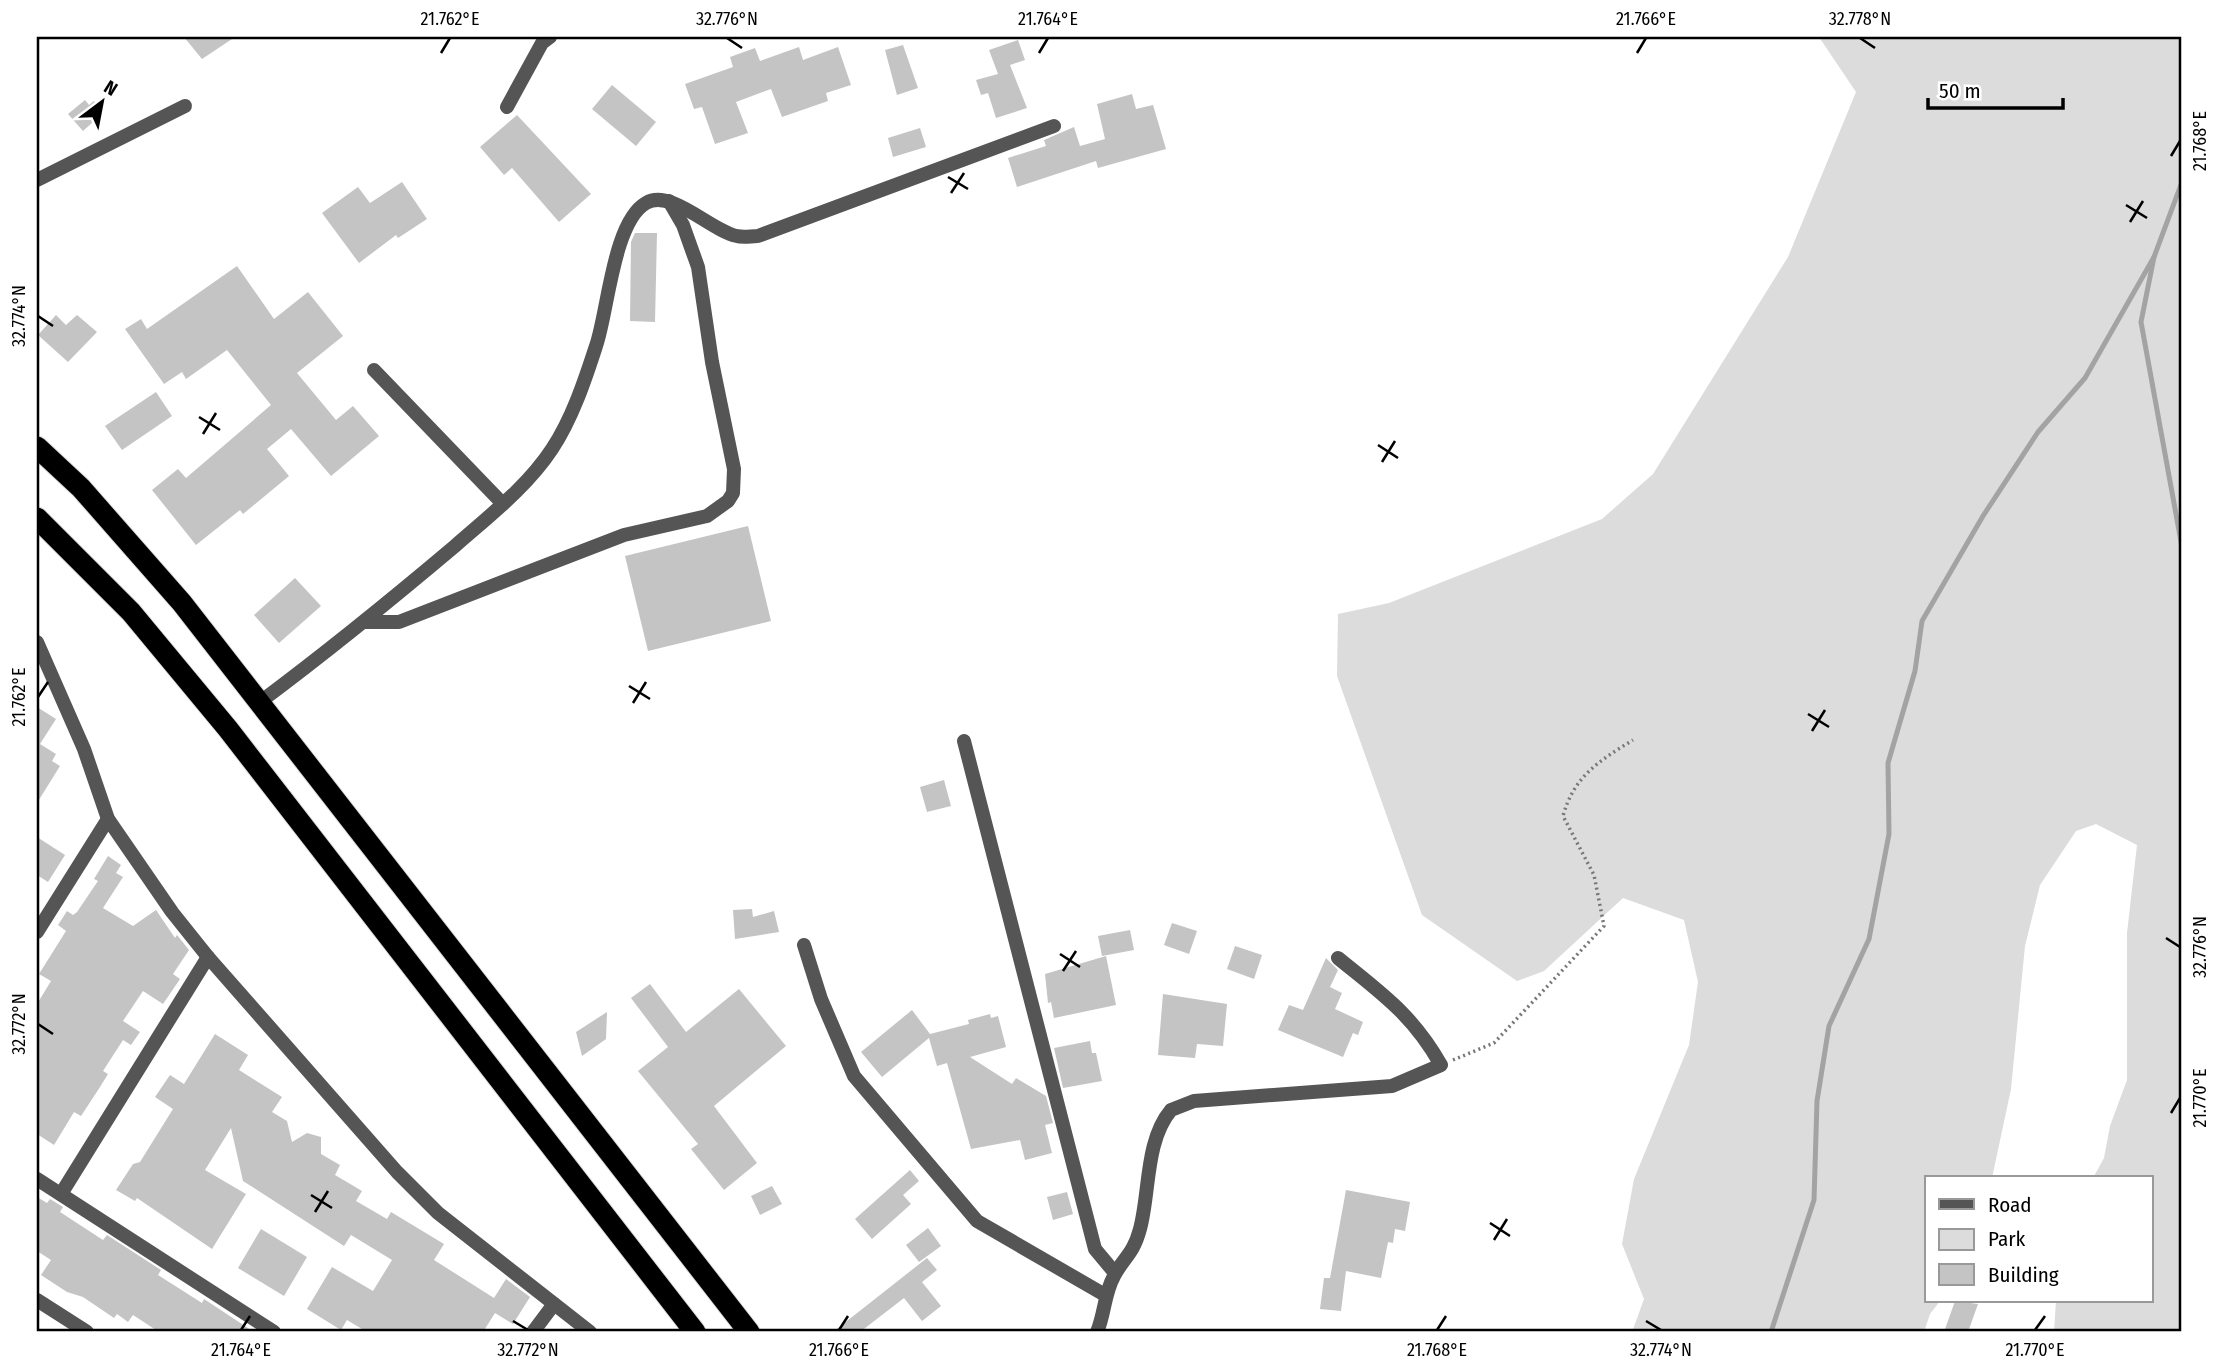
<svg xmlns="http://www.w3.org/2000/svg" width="2219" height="1369" font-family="'Fira Sans Condensed',sans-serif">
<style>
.green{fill:#dcdcdc}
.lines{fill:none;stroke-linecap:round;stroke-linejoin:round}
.stream{stroke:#a3a3a3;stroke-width:5}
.building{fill:#c4c4c4}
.highway-casing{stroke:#dbdbdb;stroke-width:23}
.path{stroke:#777;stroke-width:3.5;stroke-dasharray:2 3.5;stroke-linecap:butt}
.street{stroke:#555;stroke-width:14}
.highway{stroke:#000;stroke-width:21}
.ticks{fill:none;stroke:#000;stroke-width:2.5}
.neatline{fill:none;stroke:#000;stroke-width:2.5}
.ticks-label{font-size:18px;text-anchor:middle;fill:#000}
</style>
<rect width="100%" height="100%" fill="#fff"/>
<path class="green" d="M1819 37H2182V1332H2054L2056 1301H2151V1178H2093L2104 1158 2110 1126 2127 1080V933L2137 845 2096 824 2076 831 2040 885 2025 946 2011 1089 1992 1178H1927V1301H1940L1930 1314 1924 1332H1632L1644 1299 1622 1244 1634 1179 1689 1045 1698 982 1684 920 1623 898 1544 971 1517 981 1422 915 1337 676 1338 614 1389 603 1602 519 1653 474 1788 257 1856 92Z"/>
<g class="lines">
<g class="stream">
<path d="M2182 182 2154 257 2141 322 2182 547"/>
<path d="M1771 1332 1814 1200 1817 1101 1829 1026 1869 939 1889 834 1888 763 1915 671 1922 621 1983 516 2038 432 2085 378 2154 257"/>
</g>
</g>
<g class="building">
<path d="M184 37H235L202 59Z"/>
<path d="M1018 40 1025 60 1010 65 1027 108 996 118 988 93 981 95 976 80 998 74 989 50Z"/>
<path d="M903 45 918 88 897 95 885 50Z"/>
<path d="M799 47 803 60 838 47 851 85 826 93 828 101 782 117 771 89 736 102 748 133 715 144 702 107 694 109 685 84 733 67 730 57 755 48 760 61Z"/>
<path d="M612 85 656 122 636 146 592 109Z"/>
<path d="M1132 94 1136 109 1153 105 1166 149 1098 168 1096 161 1017 187 1008 158 1046 146 1044 140 1074 127 1080 146 1105 139 1097 104Z"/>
<path d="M85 100 89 105 94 101 104 112 83 131 68 114Z"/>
<path d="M517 115 591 194 559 222 512 168 504 175 480 147Z"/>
<path d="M920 128 926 147 893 157 888 138Z"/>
<path d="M402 182 427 219 398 238 396 235 359 263 322 213 358 187 370 203Z"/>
<path d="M635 233H657L655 322 630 321 631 242Z"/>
<path d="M237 266 274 319 308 292 343 336 297 373 336 420 353 406 379 436 331 476 291 429 267 449 289 476 243 514 240 510 196 545 152 490 178 469 186 478 271 405 227 350 186 379 182 372 164 384 125 329 141 319 147 329Z"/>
<path d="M56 315 66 325 77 315 97 332 68 362 38 335Z"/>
<path d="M156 392 172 416 122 450 105 426Z"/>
<path d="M748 526 771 621 648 651 625 556Z"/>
<path d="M295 578 321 606 279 643 254 615Z"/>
<path d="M37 707 56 719 40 744 56 754 52 761 60 766 37 803Z"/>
<path d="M944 780 951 806 927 812 920 787Z"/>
<path d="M37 837 65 855 48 882 37 875Z"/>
<path d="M108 856 121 865 116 873 123 877 103 908 133 926 156 910 175 938 177 935 189 950 173 974 180 979 163 1004 143 991 123 1021 140 1032 131 1045 123 1040 103 1071 108 1074 100 1087 81 1116 74 1112 54 1145 37 1134V1004L51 981 39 974 66 931 58 925 67 911 73 915 77 912 98 881 94 879Z"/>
<path d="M752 909 753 917 774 911 779 932 735 939 733 910Z"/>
<path d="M1172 923 1197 931 1189 954 1164 945Z"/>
<path d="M1130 930 1134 950 1102 956 1098 936Z"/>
<path d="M1235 946 1262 955 1254 979 1227 969Z"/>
<path d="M1106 956 1116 1005 1054 1018 1051 1002 1048 1003 1045 974Z"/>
<path d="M1326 958 1338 970 1330 987 1342 993 1335 1009 1363 1022 1358 1035 1353 1033 1343 1057 1278 1030 1289 1005 1303 1010Z"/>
<path d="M650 984 686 1032 739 989 786 1046 714 1106 757 1163 724 1190 691 1149 698 1144 638 1071 668 1047 631 998Z"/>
<path d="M1163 994 1227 1004 1223 1046 1197 1044 1195 1058 1158 1055Z"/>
<path d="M912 1010 930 1034 969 1024 968 1020 990 1014 991 1018 998 1016 1006 1047 970 1057 1012 1084 1016 1078 1046 1096 1053 1123 1045 1125 1052 1153 1025 1160 1020 1140 971 1149 947 1063 937 1066 929 1038 882 1077 861 1052Z"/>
<path d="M607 1012 606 1039 582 1056 576 1032Z"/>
<path d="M215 1034 248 1055 239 1070 282 1097 272 1112 287 1121 292 1142 307 1133 321 1137V1154L340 1165 335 1175 362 1191 356 1201 387 1219 391 1212 444 1244 434 1260 494 1298 506 1279 530 1297 513 1324 495 1313 483 1332H367L347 1320 341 1330 307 1309 332 1267 373 1291 392 1260 351 1235 344 1246 243 1181 231 1128 205 1170 246 1194 212 1249 137 1198 135 1201 116 1190 133 1164 140 1162 173 1109 155 1097 170 1075 184 1084Z"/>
<path d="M1090 1041 1092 1053H1096L1102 1081 1063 1088 1054 1048Z"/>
<path d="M910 1170 919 1181 903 1195 911 1204 872 1239 855 1219Z"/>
<path d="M772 1186 782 1204 760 1215 751 1196Z"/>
<path d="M1346 1190 1410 1202 1405 1231 1395 1229 1393 1243 1388 1242 1381 1278 1346 1271 1341 1311 1320 1309 1324 1278H1330Z"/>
<path d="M1067 1192 1073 1214 1053 1220 1047 1197Z"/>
<path d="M37 1197 47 1203 50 1199 63 1207 60 1212 103 1240 107 1235 161 1270 158 1275 202 1303 204 1299 254 1332H159L133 1315 128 1322 117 1314 114 1318 83 1297 67 1292 41 1275 51 1260 37 1251Z"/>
<path d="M928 1228 941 1246 919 1262 906 1245Z"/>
<path d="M261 1229 307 1257 284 1296 238 1268Z"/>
<path d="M927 1258 937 1270 922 1282 941 1306 922 1321 904 1298 860 1332H833Z"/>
<path d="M1955 1301 1978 1304 1968 1332H1944Z"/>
</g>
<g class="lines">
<defs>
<g id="highway">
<path d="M37 447 81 488 182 603 749 1332"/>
<path d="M37 518 131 612 228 729 695 1332"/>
</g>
</defs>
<use href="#highway" class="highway-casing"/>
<path class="path" d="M1453 1060 1494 1043 1604 926 1594 875 1563 816C1574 776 1599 761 1633 740"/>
<g class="street">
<path d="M507 107 542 43 550 37"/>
<path d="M37 180 185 106"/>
<path d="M374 370 503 504"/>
<path d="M364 622H399L624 535 707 516 728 501 733 493 734 469 712 362 698 267 683 225 669 201"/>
<path d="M37 642 84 749 108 819 172 912 208 957 397 1172 438 1213 590 1332"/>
<path d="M260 702C327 652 391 600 455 546 489 516 527 487 552 449 572 419 585 380 596 346 608 312 613 222 646 203 671 188 711 231 737 236 743 238 751 236 758 236L1054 126"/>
<path d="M964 741 1095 1249 1115 1273"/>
<path d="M37 932 108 819"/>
<path d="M804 945 821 999 854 1076 977 1221 1105 1295"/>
<path d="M37 1179 274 1332"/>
<path d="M61 1194 208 957"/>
<path d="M37 1300 87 1332"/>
<path d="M533 1332 554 1304"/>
<path d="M1097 1332C1105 1313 1104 1294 1114 1276 1124 1257 1133 1255 1140 1229 1150 1192 1145 1141 1171 1110L1194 1101 1392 1086 1441 1065C1412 1014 1382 994 1338 958"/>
</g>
<use href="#highway" class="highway"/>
</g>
<path class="ticks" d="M727 38 742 48M1860 38 1875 48M441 53 450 38M1039 53 1048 38M1637 53 1646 38M2171 156 2180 141M948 177 968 189M951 193 964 173M2126 205 2147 218M2130 222 2143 201M38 316 53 326M199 417 220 430M203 434 216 413M1378 445 1398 458M1382 462 1395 441M629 686 650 699M38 697 48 682M633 703 646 682M1808 714 1829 727M1812 731 1825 710M2166 938 2180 947M1060 954 1080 967M1063 971 1076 951M38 1024 53 1034M2171 1113 2180 1098M311 1195 332 1208M315 1212 328 1191M1490 1223 1510 1236M1494 1240 1507 1219M513 1321 528 1330M1646 1321 1661 1330M241 1330 250 1316M839 1330 848 1316M1437 1330 1446 1316M2035 1330 2045 1316"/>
<rect width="2219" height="1369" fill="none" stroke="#ffffff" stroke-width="77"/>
<rect x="1925" y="1176" width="228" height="126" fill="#ffffff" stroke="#999999" stroke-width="2"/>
<rect x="1939" y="1199" width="35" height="10" fill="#555555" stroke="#999999" stroke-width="2"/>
<text x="1988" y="1212" font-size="21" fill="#000000">Road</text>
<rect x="1939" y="1229" width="35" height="21" fill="#dcdcdc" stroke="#999999" stroke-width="2"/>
<text x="1988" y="1246" font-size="21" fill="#000000">Park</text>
<rect x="1939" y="1264" width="35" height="21" fill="#c4c4c4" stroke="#999999" stroke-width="2"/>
<text x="1988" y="1282" font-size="21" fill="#000000">Building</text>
<g transform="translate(102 102) rotate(32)" stroke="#ffffff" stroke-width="5" paint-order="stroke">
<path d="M0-5L12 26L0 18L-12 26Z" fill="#000000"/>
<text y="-10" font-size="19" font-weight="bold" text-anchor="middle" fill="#000000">N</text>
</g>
<path d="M1928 98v10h135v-10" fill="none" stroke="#000000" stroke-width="3.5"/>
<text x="1939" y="98" font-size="21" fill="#000000" stroke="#ffffff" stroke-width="5" paint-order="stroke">50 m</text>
<rect x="38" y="38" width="2142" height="1292" class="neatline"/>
<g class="ticks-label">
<text x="450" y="25">21.762°E</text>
<text x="727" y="25">32.776°N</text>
<text x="1048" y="25">21.764°E</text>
<text x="1646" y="25">21.766°E</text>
<text x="1860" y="25">32.778°N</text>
<text transform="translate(2200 141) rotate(-90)" y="6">21.768°E</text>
<text transform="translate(19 316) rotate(-90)" y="6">32.774°N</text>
<text transform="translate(19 697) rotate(-90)" y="6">21.762°E</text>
<text transform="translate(2200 947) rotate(-90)" y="6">32.776°N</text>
<text transform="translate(19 1024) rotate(-90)" y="6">32.772°N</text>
<text transform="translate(2200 1098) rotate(-90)" y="6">21.770°E</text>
<text x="241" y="1356">21.764°E</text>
<text x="528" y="1356">32.772°N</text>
<text x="839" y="1356">21.766°E</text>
<text x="1437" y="1356">21.768°E</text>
<text x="1661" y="1356">32.774°N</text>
<text x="2035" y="1356">21.770°E</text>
</g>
</svg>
